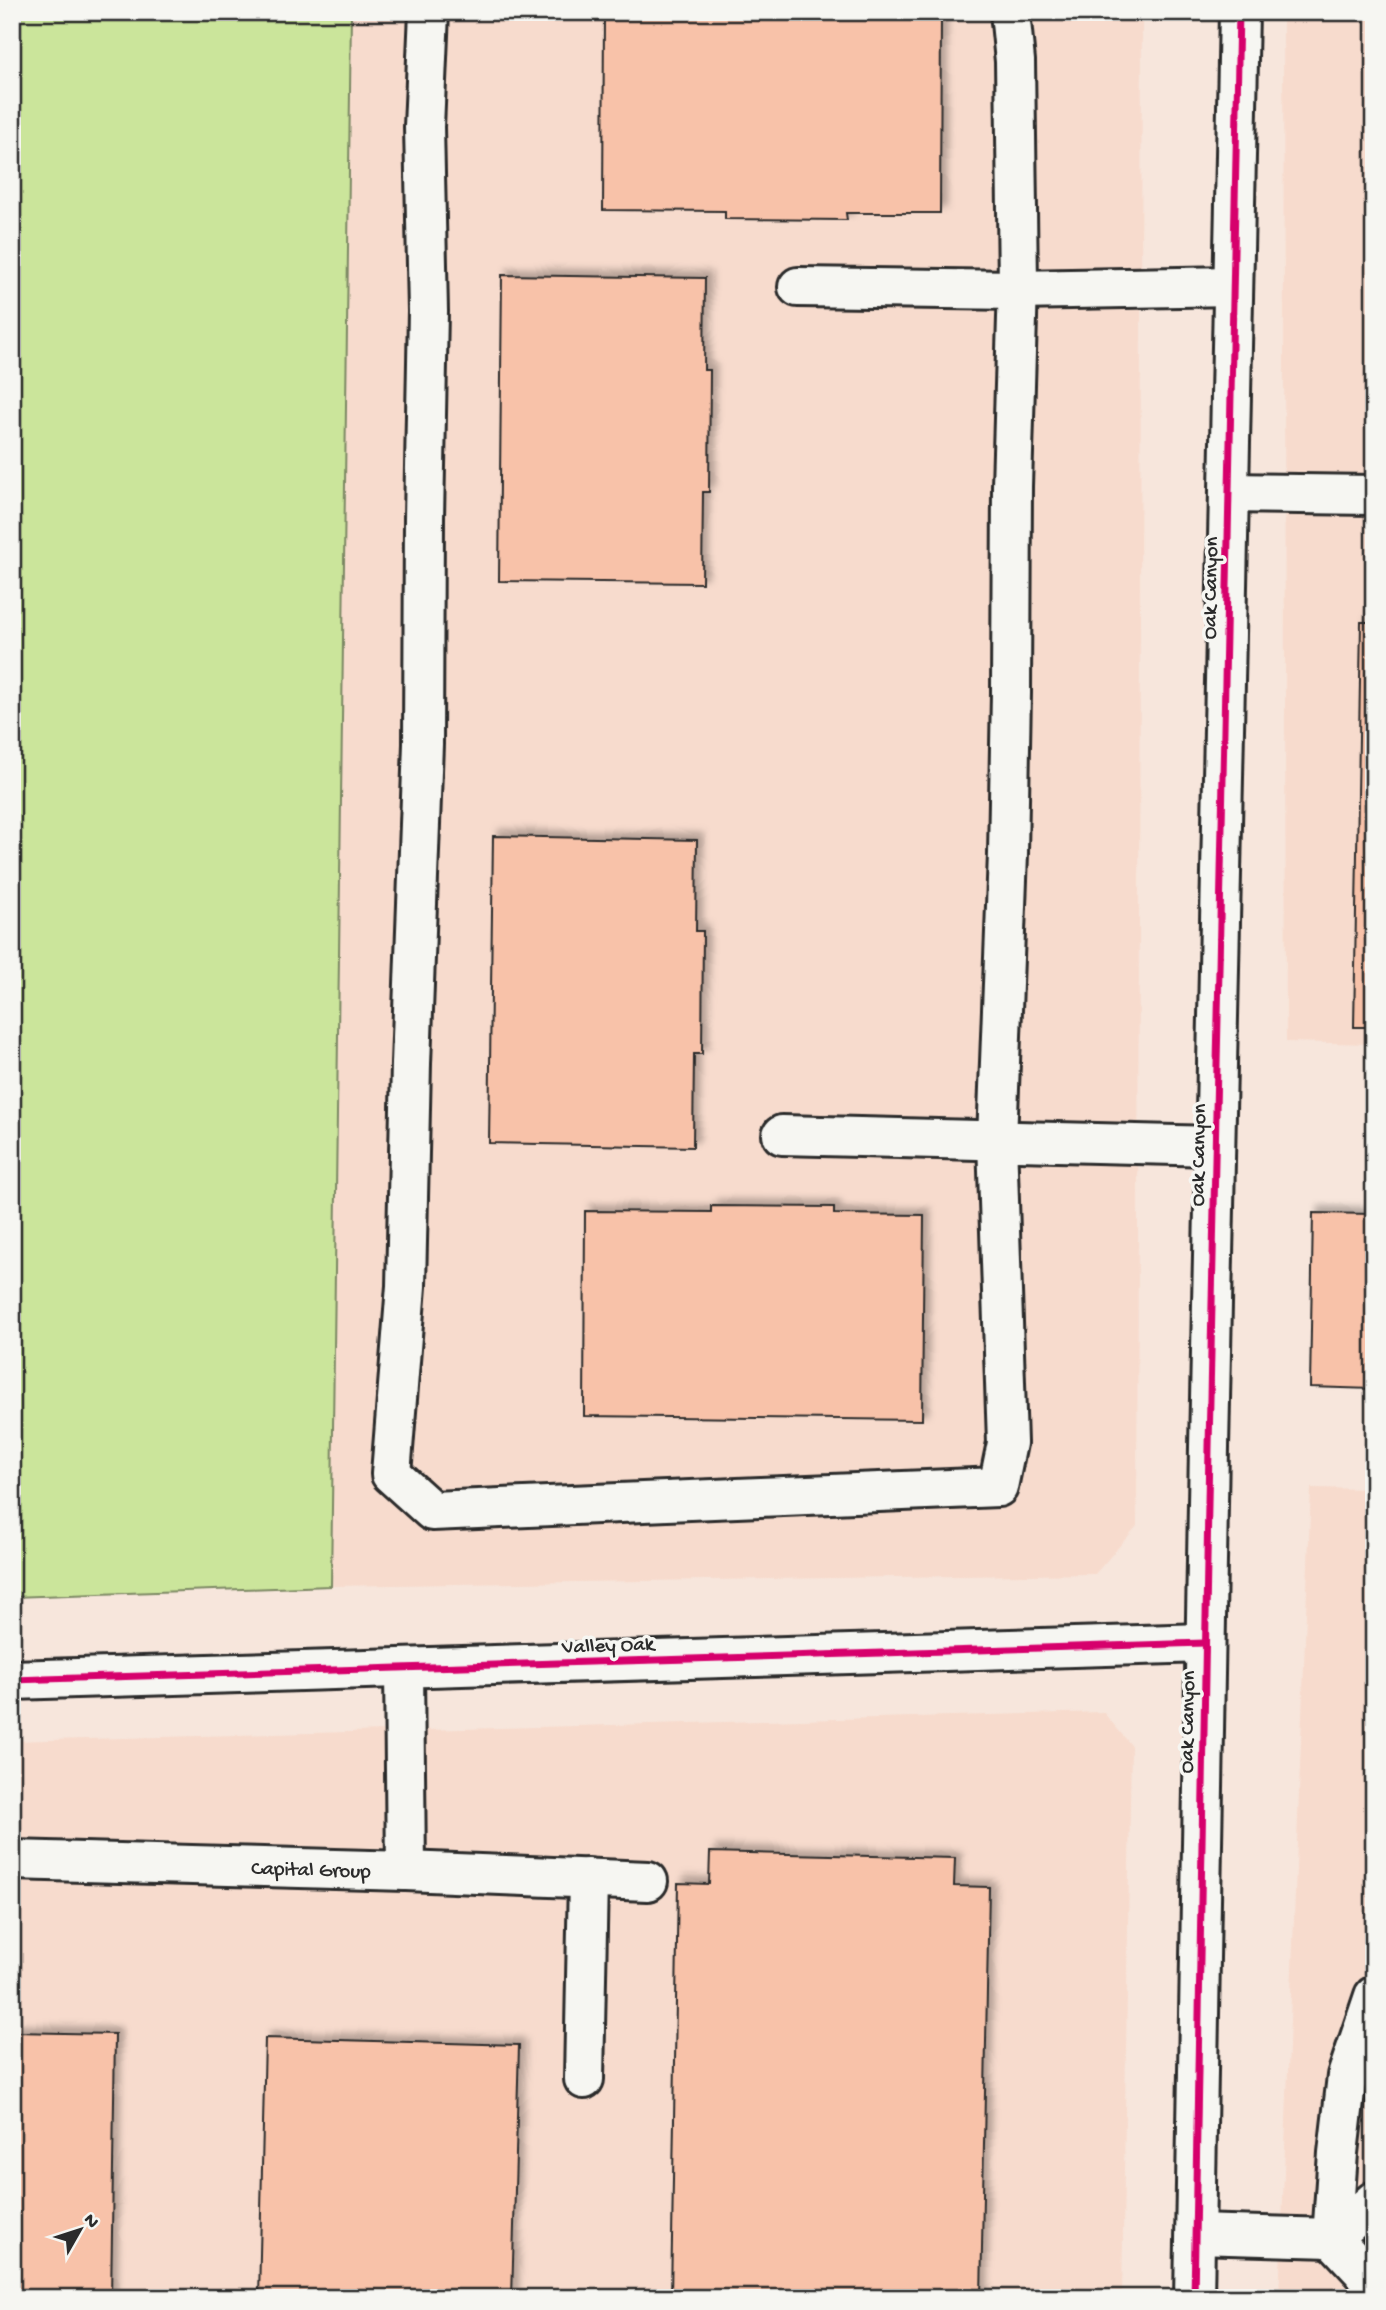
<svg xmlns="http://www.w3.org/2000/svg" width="1386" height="2310" font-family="'Gochi Hand',sans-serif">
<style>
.built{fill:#f7dbcd}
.green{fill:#cbe59b;stroke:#7b8863;stroke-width:2}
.building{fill:#f8c2a9;stroke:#2b2b2b;stroke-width:2;filter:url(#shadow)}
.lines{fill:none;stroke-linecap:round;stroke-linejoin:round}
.minor-casing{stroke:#2b2b2b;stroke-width:44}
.minor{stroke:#f6f6f2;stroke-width:38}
.cycleway-casing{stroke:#f6f6f2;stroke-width:11}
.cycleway{stroke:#d6006c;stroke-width:7}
.labels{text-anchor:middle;stroke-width:7;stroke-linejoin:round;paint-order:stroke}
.street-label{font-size:21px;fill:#2b2b2b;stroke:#f6f6f2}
</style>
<defs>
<filter id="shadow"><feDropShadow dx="6" dy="-6" stdDeviation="3.5" flood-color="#0004"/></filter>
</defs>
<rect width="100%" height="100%" fill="#f7e6dc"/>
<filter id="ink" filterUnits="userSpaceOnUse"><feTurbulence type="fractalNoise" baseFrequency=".0143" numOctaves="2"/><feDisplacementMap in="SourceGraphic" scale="14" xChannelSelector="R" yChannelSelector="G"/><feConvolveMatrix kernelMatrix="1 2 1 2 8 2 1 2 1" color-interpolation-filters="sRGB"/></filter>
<g filter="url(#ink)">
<g class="built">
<path d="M351 12H1142L1137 1526 1095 1574 331 1586Z"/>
<path d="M1283 12H1374V1044L1286 1042Z"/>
<path d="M1311 1488 1374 1489V2298H1279Z"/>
<path d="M1103 1712 1131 1745 1122 2298H12V1741Z"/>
</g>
<path class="green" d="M12 12H351L331 1586 12 1597Z"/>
<g class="building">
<path d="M604 12H941L940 213H846L847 220 725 219V211L603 210Z"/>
<path d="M502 275 705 278 704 370H710L709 492H703L702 583 499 581Z"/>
<path d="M1361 622H1374V1027H1354Z"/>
<path d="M493 836 697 840 696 931H703L702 1054H694L693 1147 489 1143Z"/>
<path d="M711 1206 834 1207V1214L924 1215 922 1420 584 1416 585 1211 711 1212Z"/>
<path d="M1313 1213 1374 1214 1373 1389 1310 1387Z"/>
<path d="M710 1852 955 1858 954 1886 989 1887 981 2298H671L678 1883 709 1884Z"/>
<path d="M12 2032 115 2034 111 2298H12Z"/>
<path d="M265 2038 519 2045 512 2298H259Z"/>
</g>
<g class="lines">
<defs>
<g id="minor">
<path d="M429 12 424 127 428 311 424 518 423 744 411 1064 406 1286 391 1474 432 1511 998 1487 1007 1443 997 1140 1008 854 1011 693 1012 486 1018 284 1015 61 1010 12"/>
<path d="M798 287 1017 290 1233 286"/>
<path d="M1229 493 1374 495"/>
<path d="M782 1135 1215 1146"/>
<path d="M12 1680 1205 1643"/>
<path id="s1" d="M12 1860 406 1871 404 1668"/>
<path d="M406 1871 648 1881"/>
<path d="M1374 1996 1347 2076 1338 2153 1332 2238 1374 2283"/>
<path d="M584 2079 588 1878"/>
<path d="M1196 2234 1332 2238 1374 2201"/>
<path d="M1194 2298 1209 1447 1239 12"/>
</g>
</defs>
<use href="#minor" class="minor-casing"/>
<use href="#minor" class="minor"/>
<defs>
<g id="cycleway">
<path d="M12 1680 1205 1643"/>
<path d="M1194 2298 1209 1447 1239 12"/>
</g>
</defs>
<use href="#cycleway" class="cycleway-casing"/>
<use href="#cycleway" class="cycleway"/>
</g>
</g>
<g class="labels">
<g class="street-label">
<text transform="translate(1209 588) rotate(-89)" y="7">Oak Canyon</text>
<text transform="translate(1197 1155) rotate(-89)" y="7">Oak Canyon</text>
<text transform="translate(608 1644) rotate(-2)" y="7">Valley Oak</text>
<text transform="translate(1186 1722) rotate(-89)" y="7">Oak Canyon</text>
<text dy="7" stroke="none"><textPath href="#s1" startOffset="299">Capital Group</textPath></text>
</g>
</g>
<rect width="1386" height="2310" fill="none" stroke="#f6f6f2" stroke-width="42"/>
<rect x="21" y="21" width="1344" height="2268" fill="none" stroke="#2b2b2b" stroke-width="2.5" filter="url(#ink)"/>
<g transform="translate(80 2230) rotate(51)" stroke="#f6f6f2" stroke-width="5" paint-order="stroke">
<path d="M0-5L12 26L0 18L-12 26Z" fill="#2b2b2b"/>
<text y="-10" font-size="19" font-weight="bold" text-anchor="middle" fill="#2b2b2b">N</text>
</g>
</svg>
